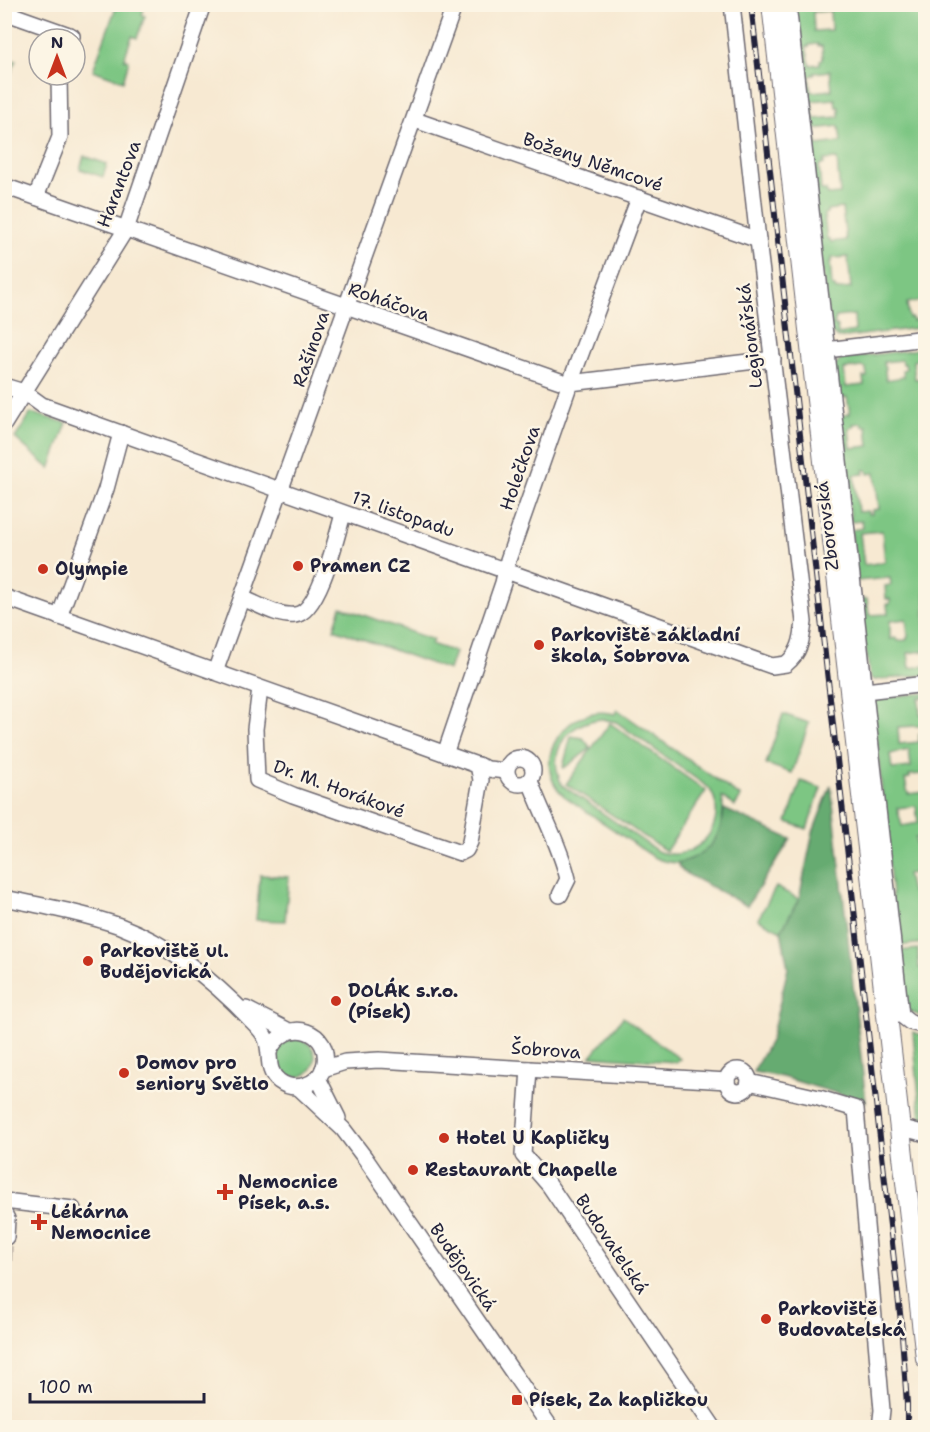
<svg xmlns="http://www.w3.org/2000/svg" width="930" height="1432" font-family="'Shantell Sans',sans-serif">
<style>
.green{fill:#7dc683;stroke:#50745f;stroke-width:1.5;fill-rule:evenodd}
.forest{fill:#66ab71;stroke:#446656;stroke-width:1.5}
.lines{fill:none;stroke-linecap:round;stroke-linejoin:round}
.minor-tunnel{stroke:#ccc1b4;stroke-width:15;stroke-dasharray:15 8;stroke-linecap:butt}
.minor-casing{stroke:#6d6870;stroke-width:18}
.major-casing{stroke:#6d6870;stroke-width:22}
.minor{stroke:#fff;stroke-width:15}
.major{stroke:#fff;stroke-width:20}
.rail-casing{stroke:#22223b;stroke-width:6}
.rail{stroke:#fcf5e5;stroke-width:4;stroke-dasharray:11;stroke-linecap:butt}
.poi-dot{fill:#c8321e;stroke:#fcf5e5;stroke-width:2}
.labels{text-anchor:middle;stroke-width:5;stroke-linejoin:round;paint-order:stroke}
.street-label{font-size:18px;fill:#22223b;stroke:#fcf5e5}
.poi-label{font-size:18px;font-weight:bold;fill:#22223b;stroke:#fcf5e5;text-anchor:start}
</style>
<rect width="100%" height="100%" fill="#fcf5e5"/>
<filter id="ink" filterUnits="userSpaceOnUse"><feTurbulence type="fractalNoise" baseFrequency=".0167" numOctaves="2"/><feDisplacementMap in="SourceGraphic" scale="12" xChannelSelector="R" yChannelSelector="G"/><feConvolveMatrix kernelMatrix="1 2 1 2 8 2 1 2 1" color-interpolation-filters="sRGB"/></filter>
<filter id="wash" filterUnits="userSpaceOnUse"><feTurbulence type="fractalNoise" baseFrequency=".008" numOctaves="4" result="noise"/><feDisplacementMap in="SourceGraphic" scale="24" xChannelSelector="R" yChannelSelector="G"/><feGaussianBlur stdDeviation="1.35" result="paint"/><feColorMatrix in="noise" values="0 0 0 0 0 0 0 0 0 0 0 0 0 0 0 0 0 1.4 0 .05"/><feComposite in="paint" operator="in"/></filter>
<g filter="url(#wash)">
<rect width="100%" height="100%" fill="#f7e9d2"/>
<g class="green">
<path d="M888 4V8H897L898 5H925V300L907 303 909 318H912L913 321 925 319V327L838 338 829 331 792 5ZM830 11 831 30 814 31 813 12ZM818 44V46H822L823 59 820 60V64L810 65 806 47H809V45ZM830 71 832 90 811 92 809 76 814 75V73ZM835 99 836 107H839V117L814 119 812 101ZM839 126 841 142 817 145 815 129ZM837 159 840 194 827 195 826 190H821L819 166 824 164V160ZM842 208 846 240 831 242 830 239H827L824 214 827 213V210ZM848 257 851 288 836 290 835 287H832L830 261H832V258ZM854 315 855 331 838 334 837 326H834L836 317Z"/>
<path d="M109 5H145L142 15 145 16 137 38 132 36 124 59 129 61 123 81 93 70 116 7Z"/>
<path d="M5 57 16 61 5 87 4 57Z"/>
<path d="M84 156 107 164 103 177 80 169Z"/>
<path d="M925 348V357L913 361 915 379 926 378 925 651 908 653 910 668 925 666V675L875 680 870 678 859 600 867 599 869 615 888 614 887 604H890V599H886L885 586 891 585 890 578 857 581 851 530 863 528 862 521 851 522 838 416 850 414 847 397 836 399 833 369 841 359ZM902 360 903 364H905L906 369 903 370 904 377 886 380 884 362ZM862 367 866 368 867 377H863L864 385 846 387 844 369ZM862 423V426H867L869 446 851 448 849 428 853 427V424ZM863 470H867L868 474 875 473 879 509 872 510V514H868V511L858 512 854 475 864 474ZM882 531 885 562 864 565 860 533ZM906 619 908 636 906 640 897 641 896 638 890 639V621Z"/>
<path d="M31 413 67 423 50 469 15 438Z"/>
<path d="M341 607 433 640 431 644 455 652 449 670 334 629Z"/>
<path d="M925 693V697L919 698 920 714H926L925 837 915 838 919 856 925 855V872L907 874 911 892 925 890V905H923L924 916H925V943L897 946 873 702 879 698ZM918 726H921L922 733 919 734V742L899 744 898 727ZM909 750 911 767 892 769 890 754ZM923 774 925 792 908 794 905 779 910 778 909 775ZM916 806 918 823 902 826 897 808Z"/>
<path d="M618 710 741 797 735 806 722 797C729 839 697 876 655 858L564 796C526 761 569 701 615 714ZM602 719 616 722 709 788C732 822 697 864 659 852L562 785C546 752 567 722 602 719Z"/>
<path d="M783 714 809 723 792 773 766 764Z"/>
<path d="M610 723 706 791 666 851 566 784Z"/>
<path d="M571 736 583 738 591 748 564 768 563 767Z"/>
<path d="M801 781 821 788 807 829 787 822Z"/>
<path d="M260 875 289 877 285 921 256 920Z"/>
<path d="M776 887 799 899 781 931 758 919Z"/>
<path d="M918 949 919 968 925 967V984H923L925 1018 907 1010 898 951Z"/>
<path d="M623 1017 680 1059 676 1062 591 1056Z"/>
<path d="M913 1032 925 1036V1121L921 1120Z"/>
<circle cx="296" cy="1058" r="19"/>
</g>
<g class="forest">
<path d="M831 785 866 1102 782 1077 753 1072 771 1039 788 968 781 931 799 899 813 832Z"/>
<path d="M724 809 791 839 747 906 683 872 677 863C706 857 722 839 724 809Z"/>
</g>
</g>
<g filter="url(#ink)">
<g class="lines">
<path class="minor-tunnel" d="M5 1261 6 1237"/>
<defs>
<g id="minor">
<path d="M788 4 901 1015 910 1022 926 1026"/>
<path d="M4 12 72 36 71 39"/>
<path d="M415 120 758 240"/>
<path d="M4 186 563 382 570 383 773 359"/>
<path d="M36 197 60 137 59 75"/>
<path d="M826 350 926 338"/>
<path d="M4 386 24 392 42 405 772 666 786 664C800 653 802 639 804 622L758 240 732 4"/>
<path d="M4 424 126 229 203 4"/>
<path d="M4 597 418 744 488 769 506 771"/>
<path d="M242 598C258 604 278 617 295 615 319 613 337 535 343 514"/>
<path d="M59 617 106 489 121 433"/>
<path d="M215 672 455 4"/>
<path d="M260 689 255 729 257 780 293 795 460 853 466 850 470 842 481 780 478 765"/>
<path d="M865 691 926 684"/>
<path d="M445 754 503 583 508 560 570 383 639 198"/>
<circle cx="520" cy="771" r="13"/>
<path d="M530 781C542 814 560 845 568 879L560 895"/>
<path d="M4 898C43 906 83 913 120 926 170 945 216 983 252 1021 258 1027 263 1032 266 1039 272 1054 265 1070 279 1081 295 1093 318 1085 324 1067 334 1032 286 1013 269 1052"/>
<path d="M246 1009 289 1031"/>
<path d="M323 1069 345 1062 379 1060 727 1081"/>
<path d="M529 1069 523 1155 549 1185 714 1428"/>
<circle cx="738" cy="1081" r="11"/>
<path d="M318 1078 338 1118"/>
<path d="M749 1082 819 1098 856 1109 882 1410 880 1428"/>
<path d="M298 1087 343 1129 365 1158 551 1428"/>
<path d="M899 1127 926 1134"/>
<path d="M4 1201 73 1209"/>
<path d="M4 1213 7 1219 6 1237"/>
</g>
<path id="major" d="M772 4 926 1358"/>
</defs>
<use href="#minor" class="minor-casing"/>
<use href="#major" class="major-casing"/>
<use href="#minor" class="minor"/>
<use href="#major" class="major"/>
<defs>
<path id="rail" d="M751 4 901 1322 907 1404V1428"/>
</defs>
<use href="#rail" class="rail-casing"/>
<use href="#rail" class="rail"/>
</g>
</g>
<g class="poi-dot">
<circle cx="298" cy="566" r="6"/>
<circle cx="43" cy="569" r="6"/>
<circle cx="539" cy="645" r="6"/>
<circle cx="88" cy="961" r="6"/>
<circle cx="336" cy="1001" r="6"/>
<circle cx="124" cy="1073" r="6"/>
<circle cx="444" cy="1138" r="6"/>
<circle cx="413" cy="1170" r="6"/>
<path d="M222 1183h6v6h6v6h-6v6h-6v-6h-6v-6h6z"/>
<path d="M36 1213h6v6h6v6h-6v6h-6v-6h-6v-6h6z"/>
<circle cx="766" cy="1319" r="6"/>
<rect x="511" y="1394" width="12" height="12" rx="3"/>
</g>
<g class="labels">
<g class="street-label">
<text transform="translate(593 162) rotate(19)" y="6">Boženy Němcové</text>
<text transform="translate(119 184) rotate(-69)" y="6">Harantova</text>
<text transform="translate(389 302) rotate(19)" y="6">Roháčova</text>
<text transform="translate(750 336) rotate(-97)" y="6">Legionářská</text>
<text transform="translate(311 349) rotate(-71)" y="6">Rašínova</text>
<text transform="translate(520 468) rotate(-71)" y="6">Holečkova</text>
<text transform="translate(403 514) rotate(19)" y="6">17. listopadu</text>
<text transform="translate(827 526) rotate(-97)" y="6">Zborovská</text>
<text transform="translate(339 789) rotate(20)" y="6">Dr. M. Horákové</text>
<text transform="translate(546 1050) rotate(4)" y="6">Šobrova</text>
<text transform="translate(612 1244) rotate(56)" y="6">Budovatelská</text>
<text transform="translate(463 1267) rotate(55)" y="6">Budějovická</text>
</g>
<g class="poi-label">
<text x="310" y="572">Pramen CZ</text>
<text x="55" y="575">Olympie</text>
<text x="551" y="641">Parkoviště základní<tspan x="551" dy="21">škola, Šobrova</tspan></text>
<text x="100" y="957">Parkoviště ul.<tspan x="100" dy="21">Budějovická</tspan></text>
<text x="348" y="997">DOLÁK s.r.o.<tspan x="348" dy="21">(Písek)</tspan></text>
<text x="136" y="1069">Domov pro<tspan x="136" dy="21">seniory Světlo</tspan></text>
<text x="456" y="1144">Hotel U Kapličky</text>
<text x="425" y="1176">Restaurant Chapelle</text>
<text x="238" y="1188">Nemocnice<tspan x="238" dy="21">Písek, a.s.</tspan></text>
<text x="51" y="1218">Lékárna<tspan x="51" dy="21">Nemocnice</tspan></text>
<text x="778" y="1315">Parkoviště<tspan x="778" dy="21">Budovatelská</tspan></text>
<text x="529" y="1406">Písek, Za kapličkou</text>
</g>
</g>
<rect width="930" height="1432" fill="none" stroke="#fcf5e5" stroke-width="24"/>
<g transform="translate(57 57)"><circle r="28" fill="#fcf5e5" stroke="#a5a1a1" stroke-width="1.5"/>
<path d="M0-4.5L10 22L0 15L-10 22Z" fill="#c8321e"/>
<text y="-9" font-size="16" font-weight="bold" text-anchor="middle" fill="#22223b">N</text>
</g>
<path d="M30 1393v9h174v-9" fill="none" stroke="#22223b" stroke-width="3"/>
<text x="39" y="1393" font-size="18" fill="#22223b" stroke="#fcf5e5" stroke-width="4.5" paint-order="stroke">100 m</text>
</svg>
